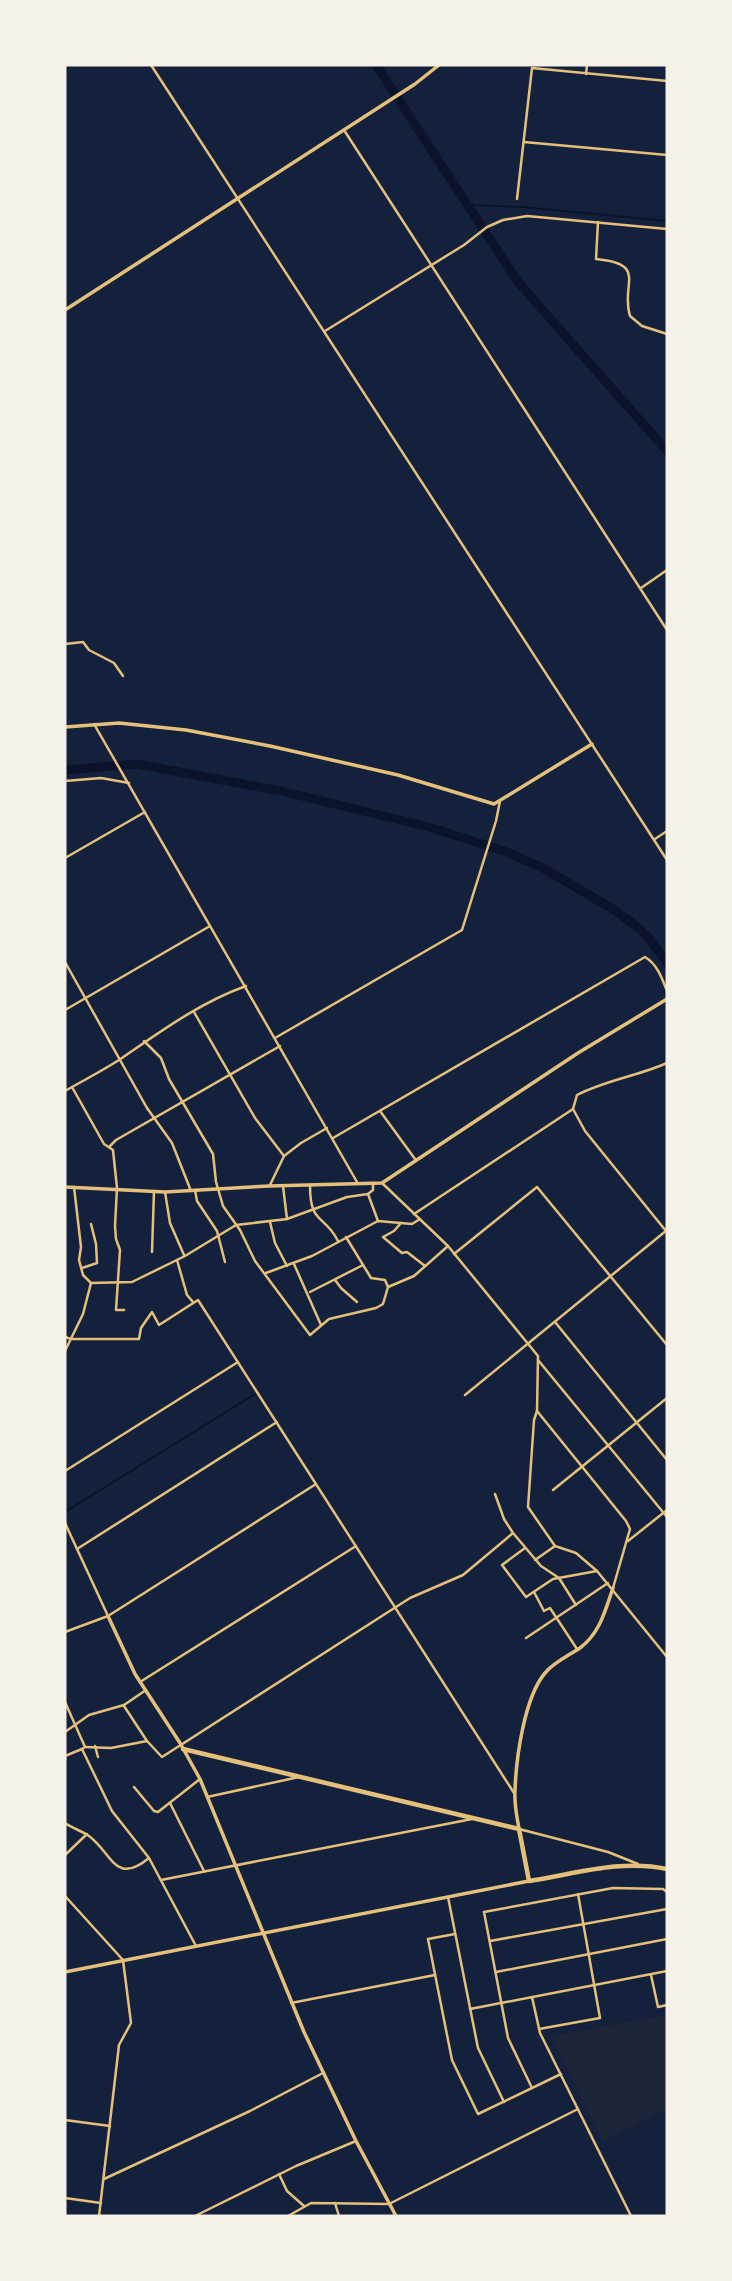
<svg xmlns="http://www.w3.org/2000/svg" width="732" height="2281" font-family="Georgia,serif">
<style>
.green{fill:#1d2539}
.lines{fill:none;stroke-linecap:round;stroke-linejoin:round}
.stream{stroke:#0b132b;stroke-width:2}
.river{stroke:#0b132b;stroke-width:9}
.minor{stroke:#e5c07b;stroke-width:2.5}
.tertiary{stroke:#e5c07b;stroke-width:3.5}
.secondary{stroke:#e5c07b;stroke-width:4.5}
</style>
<rect width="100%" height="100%" fill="#14213d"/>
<path class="green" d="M667 2015V2109L603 2141 551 2036Z"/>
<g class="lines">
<g class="stream">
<path d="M468 205 523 207 667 221"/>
<path d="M65 1512 255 1394"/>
</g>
<g class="river">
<path d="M376 65 518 282 667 451"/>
<path d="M65 770 137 764 281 791 429 827 504 851 543 868 611 908 635 925 648 937 667 963"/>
</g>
<g class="minor">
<path d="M151 65 667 860"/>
<path d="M586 74 587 65"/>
<path d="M344 130 667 630"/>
<path d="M524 142 667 155"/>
<path d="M517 199 532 68 667 81"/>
<path d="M598 222 596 259C649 264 620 284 630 316L642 326 667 334"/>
<path d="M325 331 464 245 487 227 503 220 527 216 667 229"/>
<path d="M641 588 667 570"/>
<path d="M65 644 83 642 89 650 114 663 123 676"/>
<path d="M94 724 357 1182"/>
<path d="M65 781 101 778 129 783"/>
<path d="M655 839 667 831"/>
<path d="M65 858 145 812"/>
<path d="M65 962 147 1108 172 1143 191 1191"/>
<path d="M65 1010 210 926"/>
<path d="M194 1012 255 1118 284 1156"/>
<path d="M275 1038 462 930 496 821 500 801"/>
<path d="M144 1041 161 1058 169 1079 213 1154 216 1182 223 1206 240 1230 255 1261 310 1335 329 1319 376 1308 383 1304 388 1287"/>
<path d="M72 1087 104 1144 113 1150 117 1188 115 1226 116 1239 120 1250 116 1310H124"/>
<path d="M65 1091C84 1080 104 1070 122 1058 161 1031 201 1002 246 986"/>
<path d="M573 1109 585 1131 666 1231"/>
<path d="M380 1111 415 1159"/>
<path d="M333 1138 645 957C657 964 662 978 667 991"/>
<path d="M110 1146 116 1140 280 1046"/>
<path d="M382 1183 448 1246 538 1356 537 1411 626 1521 630 1529 613 1588"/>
<path d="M270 1185 284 1156 301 1143 327 1128"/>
<path d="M310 1185C310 1226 324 1213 338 1241"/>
<path d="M283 1186 287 1219"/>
<path d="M74 1187 81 1247 79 1260 83 1275 91 1283"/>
<path d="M195 1190 197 1201 217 1231 225 1262"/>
<path d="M165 1192 170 1223 184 1255"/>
<path d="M368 1194 378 1221"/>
<path d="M414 1214 573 1109 577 1095C606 1080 638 1076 667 1063"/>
<path d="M270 1222 275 1243 287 1266"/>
<path d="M401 1223 394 1231 383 1237 402 1253 407 1252 425 1266"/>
<path d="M346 1237 371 1278 385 1280 388 1287 414 1276 448 1246"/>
<path d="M152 1252 154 1191"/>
<path d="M454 1254 537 1187 667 1345"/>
<path d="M177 1260 187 1295 193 1302"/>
<path d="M294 1264 321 1325"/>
<path d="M82 1268 97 1263 96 1244 91 1224"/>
<path d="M266 1273 312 1256 378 1221 412 1224 420 1219"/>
<path d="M335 1280 341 1288 357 1302"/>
<path d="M310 1292 363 1265"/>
<path d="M555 1322 667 1460"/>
<path d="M65 1337 71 1339H139L141 1328 152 1312 159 1325 198 1300 514 1793"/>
<path d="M65 1351 83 1314 91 1283 132 1282 185 1256 236 1225 287 1219 347 1197 368 1194 373 1190V1185"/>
<path d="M538 1360 667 1517"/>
<path d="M465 1395 667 1230"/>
<path d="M537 1411 534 1420 528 1507 555 1546 576 1553 597 1571 667 1657"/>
<path d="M65 1471 238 1362"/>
<path d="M553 1490 667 1398"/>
<path d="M495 1494 504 1519 513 1533 541 1566 559 1578 576 1605"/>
<path d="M65 1523 108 1616"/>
<path d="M628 1541 667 1510"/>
<path d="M525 1548 502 1565 526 1597 553 1579 597 1571"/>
<path d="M77 1549 277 1422"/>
<path d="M535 1560 555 1546"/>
<path d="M534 1592 544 1611 550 1608 577 1649"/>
<path d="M65 1632 108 1616 316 1484"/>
<path d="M526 1638 608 1583"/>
<path d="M140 1682 356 1546"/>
<path d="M65 1702 85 1747 82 1749 112 1811 149 1858 196 1946"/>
<path d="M124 1706 147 1741"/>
<path d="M65 1732 89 1715 124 1705 146 1690"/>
<path d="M95 1746 98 1757"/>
<path d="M85 1747 111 1748 147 1741 162 1757 410 1598 463 1575 513 1533"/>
<path d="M65 1760V1756L82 1749"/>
<path d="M134 1787 154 1811 158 1812 200 1779"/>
<path d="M207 1797 299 1777"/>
<path d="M170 1803 204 1871"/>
<path d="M65 1823C72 1828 82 1831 89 1836 112 1853 115 1886 149 1858"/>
<path d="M519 1829 608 1852 638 1864"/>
<path d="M65 1855 87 1834"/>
<path d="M161 1880 472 1819"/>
<path d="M65 1896 123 1960 131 2023 119 2045 99 2216"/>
<path d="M448 1897 478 2048 504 2102"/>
<path d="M455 1934 428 1939 452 2060 478 2114 561 2074"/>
<path d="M490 1941 667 1909"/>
<path d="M496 1972 667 1939"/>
<path d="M651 1975 658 2007 667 2005"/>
<path d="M532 1997 540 2033 631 2216"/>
<path d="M291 2003 435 1975"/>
<path d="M470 2009 667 1971"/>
<path d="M539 2029 600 2018 578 1894"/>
<path d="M532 2088 508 2038 484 1912 613 1888 663 1889 667 1892"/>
<path d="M65 2120 110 2126"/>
<path d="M279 2174 287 2191 304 2206"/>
<path d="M104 2179 250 2111 323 2073"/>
<path d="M65 2198 101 2203"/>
<path d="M335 2203 339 2216"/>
<path d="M195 2216 296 2166 356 2141"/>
<path d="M288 2216 311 2203 389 2204 578 2109"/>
</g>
<g class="tertiary">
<path d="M65 310 415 84 439 65"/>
<path d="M65 727 119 723 186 730 270 746 398 775 494 804 592 744"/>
<path d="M65 1187 165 1192 269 1186 382 1183 578 1053 667 999"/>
<path d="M108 1616 135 1674 180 1743 200 1779 304 2032 356 2141 396 2216"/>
<path d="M519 1829C517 1817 514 1804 515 1791 516 1759 524 1698 545 1673 554 1662 568 1656 580 1648 600 1633 605 1611 613 1588"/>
<path d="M65 1972 529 1881"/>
</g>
<path class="secondary" d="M183 1749 519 1829 529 1881C575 1874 621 1859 667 1869"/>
</g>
<rect width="732" height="2281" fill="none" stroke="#f6f1e7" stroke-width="133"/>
</svg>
